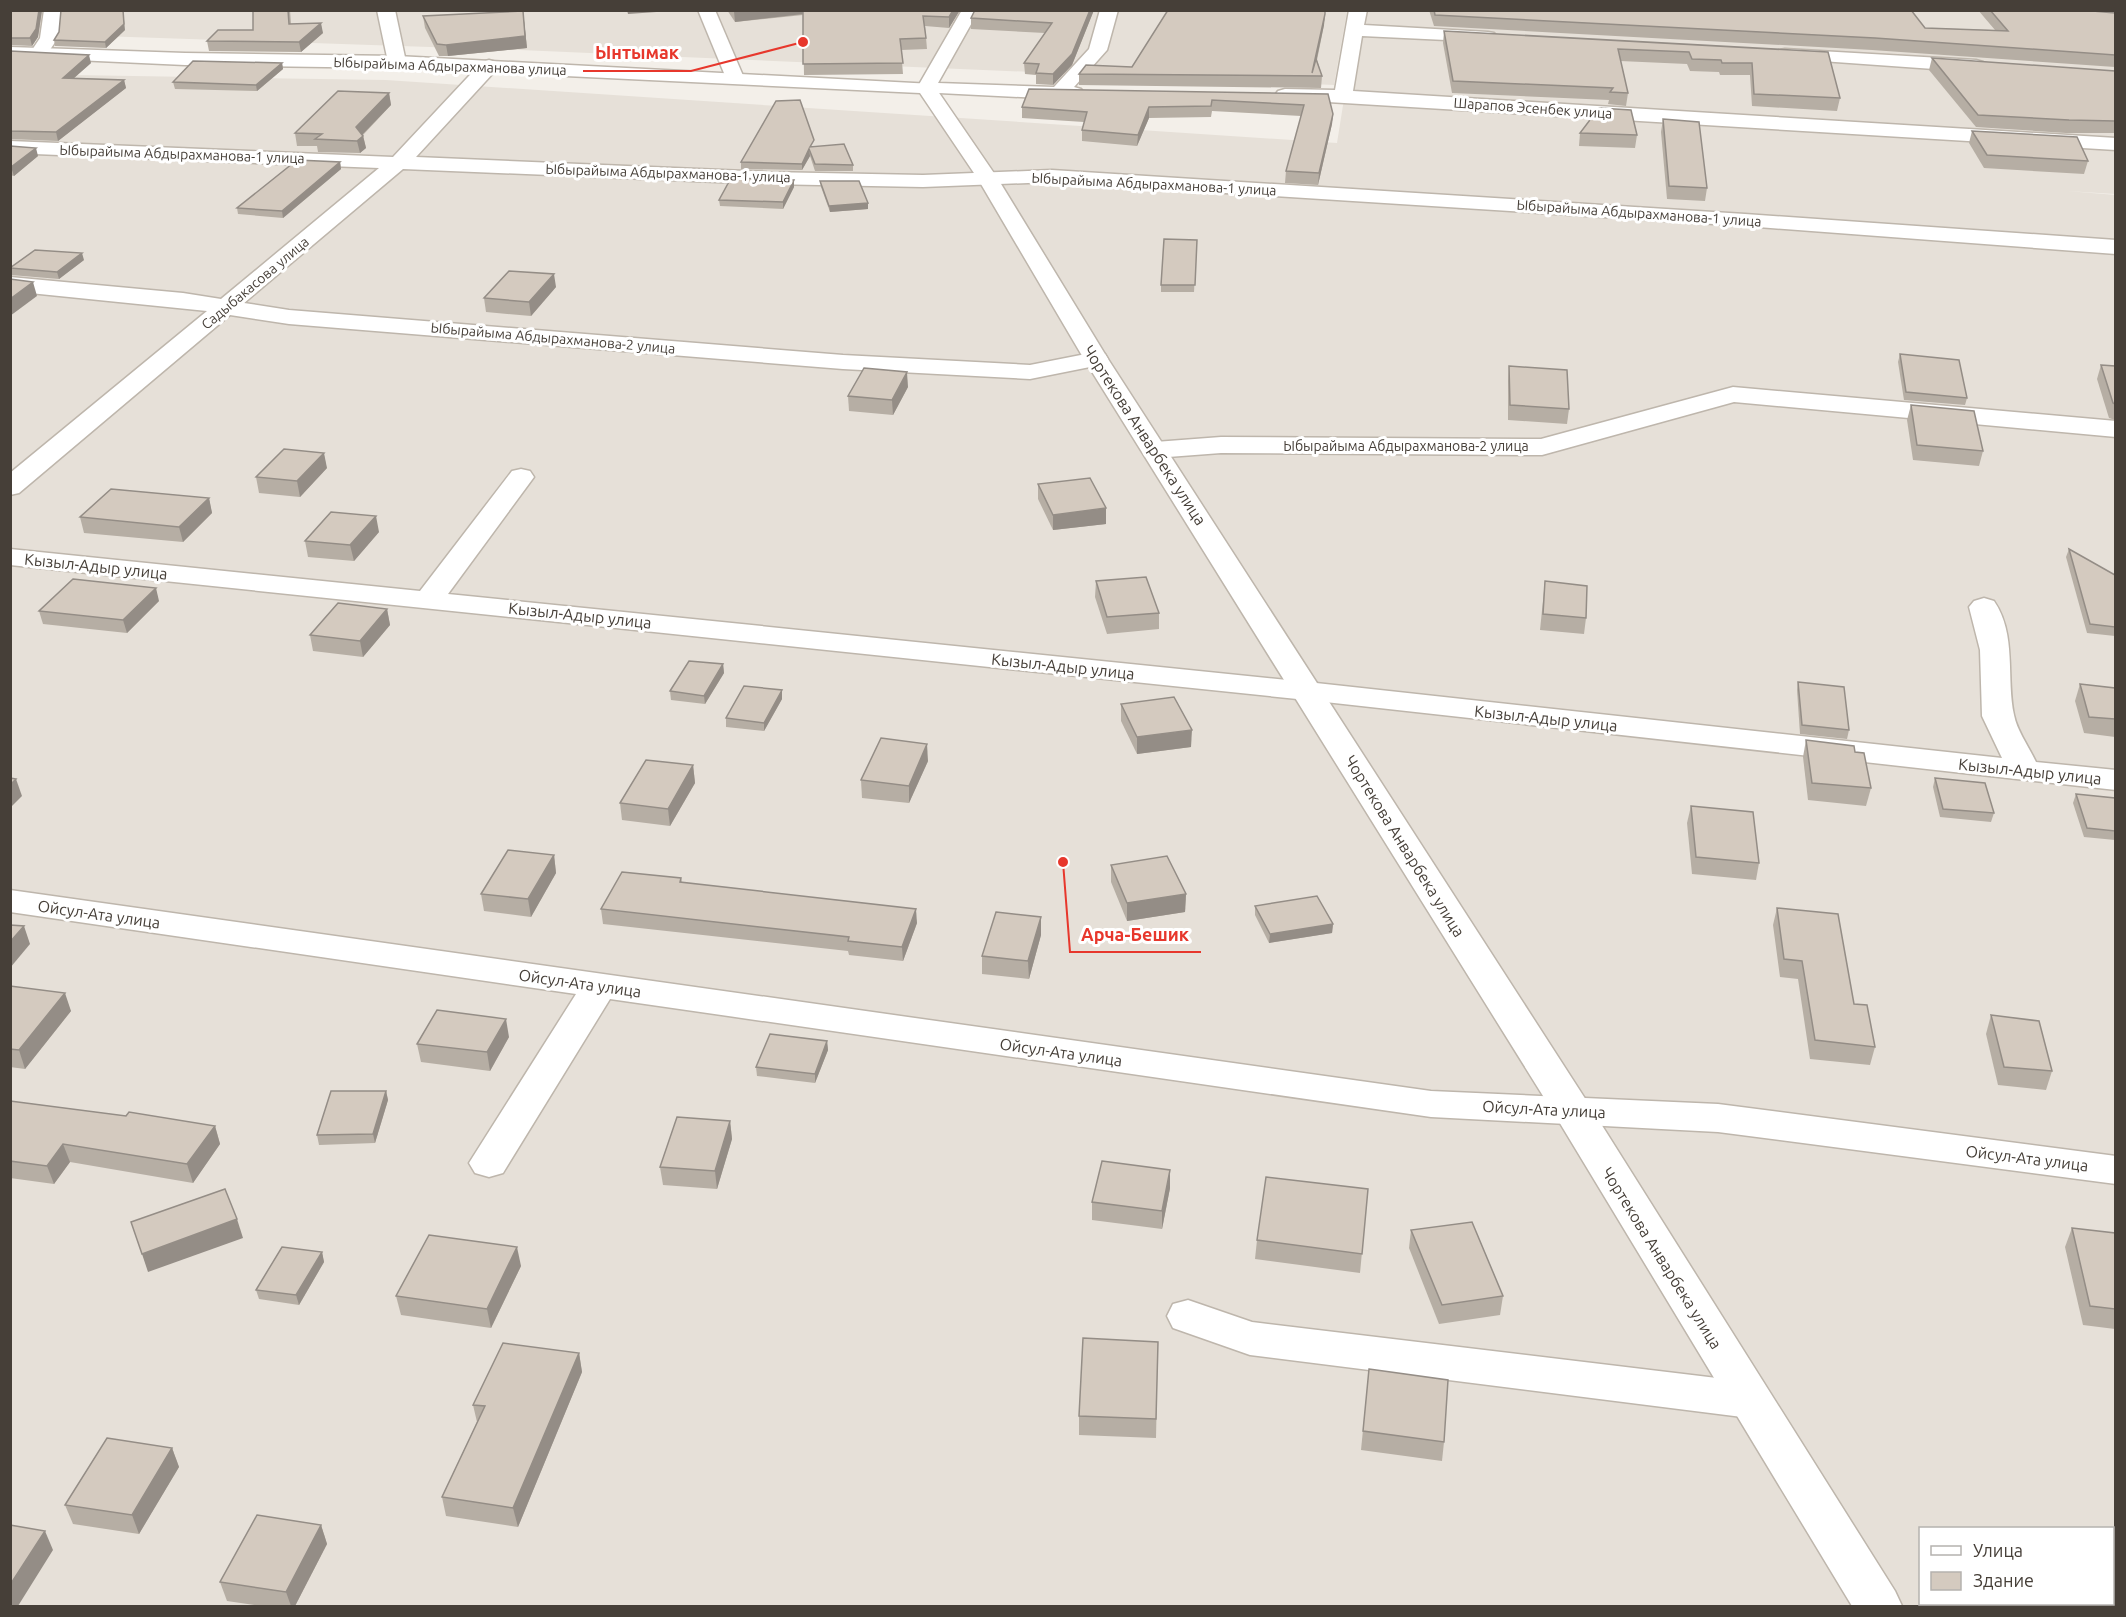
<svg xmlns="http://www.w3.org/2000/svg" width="2126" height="1617" font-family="Ubuntu,sans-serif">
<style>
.residential{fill:#e6e0d8;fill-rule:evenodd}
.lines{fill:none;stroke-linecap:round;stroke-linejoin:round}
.minor-casing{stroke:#beb6ac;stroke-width:3}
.tertiary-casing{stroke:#beb6ac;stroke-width:3}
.minor{fill:#fff;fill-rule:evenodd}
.tertiary{fill:#fff;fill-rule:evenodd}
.wall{fill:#b6aea4}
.shaded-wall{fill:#948d86}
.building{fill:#d4cabf;stroke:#948d86;stroke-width:1.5}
.labels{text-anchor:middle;stroke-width:6;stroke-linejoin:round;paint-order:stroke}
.far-street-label{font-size:14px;fill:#463f38;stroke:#fff}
.street-label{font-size:16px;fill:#463f38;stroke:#fff}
.leader{fill:none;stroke:#e7372c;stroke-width:2}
.callout-dot{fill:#e7372c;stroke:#fff;stroke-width:2}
.callout-label{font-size:18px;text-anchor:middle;font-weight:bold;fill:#e7372c;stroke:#fff;stroke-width:6;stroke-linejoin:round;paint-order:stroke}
</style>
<rect width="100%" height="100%" fill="#f3efe9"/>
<g class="residential">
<path d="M11 10 1347 11 1334 85 520 50 11 33Z"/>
<path d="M1358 11H2115V194L2067 191 2116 195 2115 1606H11V74L386 80 1337 143ZM1920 1528H2112V1604H1920Z"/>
</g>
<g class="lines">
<defs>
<g id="minor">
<path d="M44 10H62L58 38 45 57H33L30 53 40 38Z"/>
<path d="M377 10H395L406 62 404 66H390L388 62Z"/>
<path d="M698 10H715L744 78 742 82H728L726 78Z"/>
<path d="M962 10H979L938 83 1054 87 1089 49 1100 10H1118L1107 50 1074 87 1081 89 1084 93 1081 97 1059 99 919 92 917 88Z"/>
<path d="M1349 10H1367L1364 25 1488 32 1494 33 1497 37 1494 41 1488 42 1362 36 1353 91 2116 138V150L1278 99 1275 95 1278 91 1285 89 1335 90Z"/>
<path d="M1785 49 1976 60 1983 62 1985 66 1983 70 1976 72 1779 58 1776 54 1779 50Z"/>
<path d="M489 60 496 62 498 66 496 70 416 157 767 172 923 175 1052 170 1745 214 2116 240V254L1745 226 1052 182 923 187 767 184 403 169 244 303 289 310 843 355 1030 365 1096 352 1105 354 1108 359 1105 364 1030 379 843 369 289 324 230 315 19 493 10 495V473L207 311 10 291V277L183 293 221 299 379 168 10 153V141L393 157 482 62Z"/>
<path d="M1733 387 2116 421V437L1734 402 1542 455 1221 453 1155 458 1146 456 1142 450 1146 444 1155 442 1221 437 1541 439Z"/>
<path d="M521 469 530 471 534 477 448 594 1307 682 2002 758 1982 716 1980 650 1969 607 1974 601 1984 598 1994 601C2017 634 2006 679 2014 715 2017 731 2029 747 2036 762L2116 770V790L1307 700 10 565V549L420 591 512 471Z"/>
<path d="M10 890 1431 1091 1718 1104 2116 1156V1184L1718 1132 1431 1117 610 999 503 1173 489 1177 475 1173 469 1163 576 994 10 912Z"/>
<path d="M1188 1300 1252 1322 1750 1382 1766 1388 1772 1400 1766 1412 1750 1418 1250 1355 1173 1328 1167 1316 1173 1304Z"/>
</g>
<path id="tertiary" d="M10 47 185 53 397 56 933 84 998 179 1108 359 1586 1100 1895 1591 1902 1606H1852L1558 1120 1084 359 978 179 920 93 397 68 185 65 10 57Z"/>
</defs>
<use href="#minor" class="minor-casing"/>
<use href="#tertiary" class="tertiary-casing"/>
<use href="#minor" class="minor"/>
<use href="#tertiary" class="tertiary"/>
</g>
<g class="wall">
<path d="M10 10H42L38 37 32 46 10 45Z"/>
<path d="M253 10H290L291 24 323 33 301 52 209 51 207 41 253 30Z"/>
<path d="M727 10H960L949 28 925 26 927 49 901 50 903 74 804 75 803 15 735 22Z"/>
<path d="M975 10H1094L1072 65 1053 85 1036 84V75L1025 74 1024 63 1045 33 971 29V18Z"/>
<path d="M1166 10H1325L1324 25 1317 60 1322 76 1321 88 1079 85V74L1132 67 1168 11Z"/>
<path d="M1429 10H1911L1925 28 1995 30 1978 10H2081L2115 13V67L1872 50 1434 26Z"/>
<path d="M523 11 527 48 448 56H439L425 28 423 16Z"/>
<path d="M125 30 106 48 55 46 54 40Z"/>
<path d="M1444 31 1828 52 1840 98 1837 111 1752 106 1750 75H1720L1719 72 1690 71 1687 64 1620 61 1628 93 1626 106 1608 104 1609 100 1452 93 1443 43Z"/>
<path d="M10 51 91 63 74 78 124 80 126 88 58 141 10 139Z"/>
<path d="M1932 58 2115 71V133H2066L1976 127 1929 70Z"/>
<path d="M282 63 283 69 257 91 175 89 173 82Z"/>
<path d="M389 93 391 105 363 135 366 148 360 153 318 152 317 146H297L295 133Z"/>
<path d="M1328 94 1333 114 1332 124 1318 185 1285 183 1286 171 1301 116 1212 111 1211 117 1149 118 1137 146 1082 141V130L1084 122 1022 118V107Z"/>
<path d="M1663 119 1707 188 1705 201 1667 199 1661 132Z"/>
<path d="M1972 131 2088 161 2084 174 1984 168 1969 143Z"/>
<path d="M1580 133 1637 135 1635 148 1579 146Z"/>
<path d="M10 146 38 156 14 176 10 175Z"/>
<path d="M814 146 853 165V171H815L810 156 802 170 741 169V162Z"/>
<path d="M340 162 341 169 283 218 238 214 237 208Z"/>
<path d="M820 181 868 203V209L830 212 821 187Z"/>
<path d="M794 187 783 209 720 206 719 200Z"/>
<path d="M1197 240 1194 292H1161V285Z"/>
<path d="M84 260 59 279 11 275 10 272V267Z"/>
<path d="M556 287 531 316 486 312 484 298Z"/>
<path d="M1900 354 1967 398 1965 405 1904 400 1898 362Z"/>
<path d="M2101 365 2115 366V420L2109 418 2097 379Z"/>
<path d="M1509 366 1569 409 1567 424 1508 420V381Z"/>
<path d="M908 387 893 415 849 411 848 396Z"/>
<path d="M1911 405 1983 451 1979 466 1913 460 1907 420Z"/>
<path d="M327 468 300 497 259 493 256 477Z"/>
<path d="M1038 484 1106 508V524L1053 530 1038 499Z"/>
<path d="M209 498 212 513 183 542 84 533 80 517Z"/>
<path d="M379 532 354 561 308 557 305 541Z"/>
<path d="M2069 549 2115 575V636L2087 633 2066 557Z"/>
<path d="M1096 581 1159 613V629L1107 634 1095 597Z"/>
<path d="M1545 581 1586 618 1584 634 1540 630Z"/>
<path d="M159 601 127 633 43 624 39 611Z"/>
<path d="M387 609 390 625 363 657 313 651 310 635Z"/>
<path d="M723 664 724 673 705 704 671 700 670 691Z"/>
<path d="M1798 682 1849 730 1847 739 1800 734 1797 690Z"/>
<path d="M2080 684 2115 688V737L2084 733 2075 701Z"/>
<path d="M782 690V699L764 731 726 727V718Z"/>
<path d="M1121 704 1191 747 1137 754 1121 721Z"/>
<path d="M1806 740 1855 752 1871 788 1866 806 1808 800 1803 757Z"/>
<path d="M928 761 909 803 862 798 861 780Z"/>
<path d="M693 765 695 783 670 826 622 820 620 803Z"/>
<path d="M1935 778 1994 813 1991 822 1940 817 1933 787Z"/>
<path d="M2076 794 2115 798V840L2084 837 2073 803Z"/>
<path d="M1691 806 1759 863 1756 880 1692 874 1687 823Z"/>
<path d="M554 855 556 873 531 917 484 911 481 894Z"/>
<path d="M1111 865 1186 894 1185 912 1127 921 1111 882Z"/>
<path d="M681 878 682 882 917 923 903 961 849 955 848 951 603 924 601 909Z"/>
<path d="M1255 906 1333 924 1332 933 1269 943 1255 915Z"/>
<path d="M1777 908 1875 1047 1870 1065 1810 1059 1798 979 1780 977 1773 925Z"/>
<path d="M1041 917V935L1029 979 982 974V956Z"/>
<path d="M10 986 71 1011 25 1069 10 1067Z"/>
<path d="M1991 1015 2052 1071 2046 1090 1998 1085 1986 1034Z"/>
<path d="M509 1037 490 1071 421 1062 417 1044Z"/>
<path d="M827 1041 828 1050 815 1083 757 1076 756 1067Z"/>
<path d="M386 1091 388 1100 375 1143 319 1145 317 1135Z"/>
<path d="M10 1101 126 1116 215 1126 220 1144 193 1183 70 1162 54 1184 10 1178Z"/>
<path d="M730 1121 732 1139 717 1189 663 1185 660 1167Z"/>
<path d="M1170 1188 1162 1229 1092 1220V1202Z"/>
<path d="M1368 1189 1360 1273 1255 1259 1257 1240Z"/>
<path d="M2072 1228 2115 1233V1329L2083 1325 2065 1247Z"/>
<path d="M1411 1230 1503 1296 1500 1315 1439 1324 1409 1248Z"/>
<path d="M322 1252 324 1262 299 1305 259 1299 256 1290Z"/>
<path d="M521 1266 491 1328 401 1315 396 1296Z"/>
<path d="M1158 1342 1156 1438 1079 1435V1416Z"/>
<path d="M579 1353 582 1372 518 1527 446 1516 442 1497 477 1422 473 1405Z"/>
<path d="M1369 1369 1444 1442 1442 1461 1361 1450Z"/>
<path d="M172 1448 179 1467 139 1534 73 1524 65 1505Z"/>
<path d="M321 1525 327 1544 295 1606H261L227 1601 220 1582Z"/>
</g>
<g class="shaded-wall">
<path d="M39 10H42L38 37 32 46 30 38Z"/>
<path d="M123 10 125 30 106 48 105 42Z"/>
<path d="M627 10H685L628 14Z"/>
<path d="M803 10V14L735 22 734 11Z"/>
<path d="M953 10H960L949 28V17Z"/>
<path d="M1090 10H1094L1072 65 1053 85V74Z"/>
<path d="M523 11 527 48 448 56 446 45Z"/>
<path d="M1325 14 1324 25 1313 76 1312 73Z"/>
<path d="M321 23 323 33 301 52 299 42Z"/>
<path d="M89 55 91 63 65 86 63 78Z"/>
<path d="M282 63 283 69 257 91 256 85Z"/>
<path d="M124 80 126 88 58 141 56 132Z"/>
<path d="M389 93 391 105 358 139 356 127Z"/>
<path d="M1149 107V118L1137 146 1138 135Z"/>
<path d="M1333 114 1332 124 1318 185 1319 173Z"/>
<path d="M363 136 366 148 360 153 357 141Z"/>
<path d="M36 148 38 156 14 176 11 167Z"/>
<path d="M809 149 810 156 802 170V164Z"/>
<path d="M340 162 341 169 283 218 282 211Z"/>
<path d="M794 180V187L783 209V202Z"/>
<path d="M868 203V209L830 212 829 206Z"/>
<path d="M82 253 84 260 59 279 57 272Z"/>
<path d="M554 274 556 287 531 316 529 302Z"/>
<path d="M33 282 37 296 10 316V299Z"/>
<path d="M907 372 908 387 893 415 892 400Z"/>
<path d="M324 453 327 468 300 497 297 481Z"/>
<path d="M209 498 212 513 183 542 179 527Z"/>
<path d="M1106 508V524L1053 530V515Z"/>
<path d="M376 516 379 532 354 561 350 545Z"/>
<path d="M156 588 159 601 127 633 123 620Z"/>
<path d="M387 609 390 625 363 657 360 641Z"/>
<path d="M723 664 724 673 705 704 704 696Z"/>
<path d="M782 690V699L764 731V723Z"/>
<path d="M1192 730 1191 747 1137 754V737Z"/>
<path d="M927 744 928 761 909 803V786Z"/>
<path d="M693 765 695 783 670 826 668 809Z"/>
<path d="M16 779 22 796 10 808V785Z"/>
<path d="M554 855 556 873 531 917 528 899Z"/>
<path d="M1186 894 1185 912 1127 921V903Z"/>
<path d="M916 909 917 923 903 961 902 947Z"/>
<path d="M1041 917V935L1029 979 1028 961Z"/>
<path d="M1333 924 1332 933 1269 943 1270 934Z"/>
<path d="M24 926 30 944 10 968V942Z"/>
<path d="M65 993 71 1011 25 1069 19 1050Z"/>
<path d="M506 1019 509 1037 490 1071 487 1052Z"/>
<path d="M827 1041 828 1050 815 1083V1074Z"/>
<path d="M386 1091 388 1100 375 1143 373 1134Z"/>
<path d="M730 1121 732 1139 717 1189 715 1171Z"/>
<path d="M215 1126 220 1144 193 1183 187 1164Z"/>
<path d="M63 1144 70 1162 54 1184 47 1166Z"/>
<path d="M1170 1170V1188L1162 1229V1211Z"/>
<path d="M237 1219 243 1238 148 1272 142 1254Z"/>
<path d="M517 1247 521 1266 491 1328 487 1309Z"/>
<path d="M322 1252 324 1262 299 1305 296 1295Z"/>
<path d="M579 1353 582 1372 518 1527 513 1508Z"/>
<path d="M172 1448 179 1467 139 1534 132 1515Z"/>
<path d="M321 1525 327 1544 295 1606H291L286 1592Z"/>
<path d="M45 1531 53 1550 18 1606H10V1585Z"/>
</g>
<g class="building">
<path d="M10 10H39L36 29 30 38H10Z"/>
<path d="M61 10H123L124 24 105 42 54 40 59 32Z"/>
<path d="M253 10H288L289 24 321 23 299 42 207 41 218 30H253Z"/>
<path d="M803 10H953L949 17 923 16 926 38 900 39 903 63 803 64Z"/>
<path d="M975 10H1090L1072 54 1053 74 1036 73 1039 64 1024 63 1052 23 971 18Z"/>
<path d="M1168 10H1325V14L1312 73 1316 59 1322 76 1079 74 1086 65 1132 67Z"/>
<path d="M1434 10H1911L1925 28 2008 31 1990 10H2081L2115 13V55L1875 38 1435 15Z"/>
<path d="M523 11 525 36 446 45 437 44 423 16Z"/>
<path d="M1444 31 1828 52 1840 98 1754 94 1752 63H1722L1721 60 1692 59 1689 52 1618 49 1628 93 1610 92 1613 88 1453 81Z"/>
<path d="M10 51 89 55 63 78 124 80 56 132 10 131Z"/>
<path d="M1932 58 2115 71V121L2069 120 1978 115Z"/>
<path d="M193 61 282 63 256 85 173 82Z"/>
<path d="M1029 89 1328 94 1333 114 1319 173 1286 171 1304 105 1212 100 1211 106 1149 107 1138 135 1082 130 1087 112 1022 107Z"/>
<path d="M338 91 389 93 356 127 363 136 357 141 315 139 322 134 295 133Z"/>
<path d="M800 100 814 140 810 147 844 144 853 165 815 164 809 149 802 164 741 162 776 101Z"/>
<path d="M1599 108 1631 110 1637 135 1580 133Z"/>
<path d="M1663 119 1699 122 1707 188 1669 186Z"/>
<path d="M1972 131 2077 137 2088 161 1987 155Z"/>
<path d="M10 146 36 148 11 167H10Z"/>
<path d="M297 160 340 162 282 211 237 208Z"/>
<path d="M731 178 794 180 783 202 719 200Z"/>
<path d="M820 181H859L868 203 829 206Z"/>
<path d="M1164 239 1197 240 1195 285H1161Z"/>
<path d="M35 250 82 253 57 272 10 268Z"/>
<path d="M509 271 554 274 529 302 484 298Z"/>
<path d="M10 279 33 282 10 299Z"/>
<path d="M1900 354 1959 360 1967 398 1906 392Z"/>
<path d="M2101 365 2115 366V404L2113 403Z"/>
<path d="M1509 366 1567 370 1569 409 1510 405Z"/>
<path d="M864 368 907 372 892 400 848 396Z"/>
<path d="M1911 405 1974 411 1983 451 1917 445Z"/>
<path d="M284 449 324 453 297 481 256 477Z"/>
<path d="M1090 478 1106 508 1053 515 1038 484Z"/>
<path d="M111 489 209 498 179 527 80 517Z"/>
<path d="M331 512 376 516 350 545 305 541Z"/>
<path d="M2069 549 2115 575V627L2090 624Z"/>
<path d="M1146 577 1159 613 1107 617 1096 581Z"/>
<path d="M73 579 156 588 123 620 39 611Z"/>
<path d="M1545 581 1587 586 1586 618 1543 614Z"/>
<path d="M338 603 387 609 360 641 310 635Z"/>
<path d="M689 661 723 664 704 696 670 691Z"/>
<path d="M1798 682 1844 687 1849 730 1802 725Z"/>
<path d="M2080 684 2115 688V719L2089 717Z"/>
<path d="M744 686 782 690 764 723 726 718Z"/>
<path d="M1174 697 1192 730 1137 737 1121 704Z"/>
<path d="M881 738 927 744 909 786 861 780Z"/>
<path d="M1806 740 1854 746 1855 752 1864 753 1871 788 1812 783Z"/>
<path d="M646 760 693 765 668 809 620 803Z"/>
<path d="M10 778 16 779 10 785Z"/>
<path d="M1935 778 1985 783 1994 813 1943 809Z"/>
<path d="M2076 794 2115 798V831L2087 828Z"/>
<path d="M1691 806 1753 812 1759 863 1696 857Z"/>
<path d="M508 850 554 855 528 899 481 894Z"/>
<path d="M1167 856 1186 894 1127 903 1111 865Z"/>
<path d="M622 872 681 878 680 882 916 909 902 947 848 941 849 937 601 909Z"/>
<path d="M1317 896 1333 924 1270 934 1255 906Z"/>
<path d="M1777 908 1838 914 1854 1004 1867 1005 1875 1047 1815 1040 1802 961 1784 959Z"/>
<path d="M996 912 1041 917 1028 961 982 956Z"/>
<path d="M10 925 24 926 10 942Z"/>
<path d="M10 986 65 993 19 1050 10 1049Z"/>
<path d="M437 1010 506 1019 487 1052 417 1044Z"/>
<path d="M1991 1015 2039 1021 2052 1071 2004 1067Z"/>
<path d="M770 1034 827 1041 815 1074 756 1067Z"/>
<path d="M331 1091H386L373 1134 317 1135Z"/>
<path d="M10 1101 126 1116 129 1112 215 1126 187 1164 63 1144 47 1166 10 1161Z"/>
<path d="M677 1117 730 1121 715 1171 660 1167Z"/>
<path d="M1102 1161 1170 1170 1162 1211 1092 1202Z"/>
<path d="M1266 1177 1368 1189 1362 1254 1257 1240Z"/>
<path d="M225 1189 237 1219 142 1254 131 1222Z"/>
<path d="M1472 1222 1503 1296 1442 1305 1411 1230Z"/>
<path d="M2072 1228 2115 1233V1309L2090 1306Z"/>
<path d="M429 1235 517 1247 487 1309 396 1296Z"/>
<path d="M282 1247 322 1252 296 1295 256 1290Z"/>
<path d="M1083 1338 1158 1342 1156 1419 1079 1416Z"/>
<path d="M503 1343 579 1353 513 1508 442 1497 485 1406 473 1405Z"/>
<path d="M1369 1369 1448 1380 1444 1442 1363 1431Z"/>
<path d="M107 1438 172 1448 132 1515 65 1505Z"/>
<path d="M257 1515 321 1525 286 1592 220 1582Z"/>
<path d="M10 1525 45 1531 10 1585Z"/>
</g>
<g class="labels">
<g class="far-street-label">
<text transform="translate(450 66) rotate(2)" y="5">Ыбырайыма Абдырахманова улица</text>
<text transform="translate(1533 108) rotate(4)" y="5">Шарапов Эсенбек улица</text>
<text transform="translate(182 154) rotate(2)" y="5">Ыбырайыма Абдырахманова-1 улица</text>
<text transform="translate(668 173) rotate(2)" y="5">Ыбырайыма Абдырахманова-1 улица</text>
<text transform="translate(1154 184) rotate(3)" y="5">Ыбырайыма Абдырахманова-1 улица</text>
<text transform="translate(1639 213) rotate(4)" y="5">Ыбырайыма Абдырахманова-1 улица</text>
<text transform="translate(255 283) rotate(-40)" y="5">Садыбакасова улица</text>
<text transform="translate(553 338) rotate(5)" y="5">Ыбырайыма Абдырахманова-2 улица</text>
<text x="1406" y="451">Ыбырайыма Абдырахманова-2 улица</text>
</g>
<g class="street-label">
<text transform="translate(1145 435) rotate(57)" y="6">Чортекова Анварбека улица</text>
<text transform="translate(96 566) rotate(6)" y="6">Кызыл-Адыр улица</text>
<text transform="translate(580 615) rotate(6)" y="6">Кызыл-Адыр улица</text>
<text transform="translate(1063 666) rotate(6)" y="6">Кызыл-Адыр улица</text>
<text transform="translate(1546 718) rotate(6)" y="6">Кызыл-Адыр улица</text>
<text transform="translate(2030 771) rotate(6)" y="6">Кызыл-Адыр улица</text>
<text transform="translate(1405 846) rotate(58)" y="6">Чортекова Анварбека улица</text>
<text transform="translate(99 914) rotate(8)" y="6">Ойсул-Ата улица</text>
<text transform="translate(580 983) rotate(8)" y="6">Ойсул-Ата улица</text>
<text transform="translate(1061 1052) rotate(8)" y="6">Ойсул-Ата улица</text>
<text transform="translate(1544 1109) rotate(3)" y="6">Ойсул-Ата улица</text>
<text transform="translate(2027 1158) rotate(7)" y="6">Ойсул-Ата улица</text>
<text transform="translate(1662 1258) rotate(58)" y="6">Чортекова Анварбека улица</text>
</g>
</g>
<path class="leader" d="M803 42L691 71H583M1063 862L1070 952H1201"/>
<g class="callout-dot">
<circle cx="803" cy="42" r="6"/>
<circle cx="1063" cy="862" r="6"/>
</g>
<g class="callout-label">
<text x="637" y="59">Ынтымак</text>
<text x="1135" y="941">Арча-Бешик</text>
</g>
<rect width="2126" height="1617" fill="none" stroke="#463f38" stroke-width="24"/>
<rect x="1919" y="1527" width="195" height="78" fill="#ffffff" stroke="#b5b2af" stroke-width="1.5"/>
<rect x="1931" y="1546" width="30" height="9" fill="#ffffff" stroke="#b5b2af" stroke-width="1.5"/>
<text x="1973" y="1557" font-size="18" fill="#463f38">Улица</text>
<rect x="1931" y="1572" width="30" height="18" fill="#d4cabf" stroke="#b5b2af" stroke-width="1.5"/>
<text x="1973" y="1587" font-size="18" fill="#463f38">Здание</text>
</svg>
